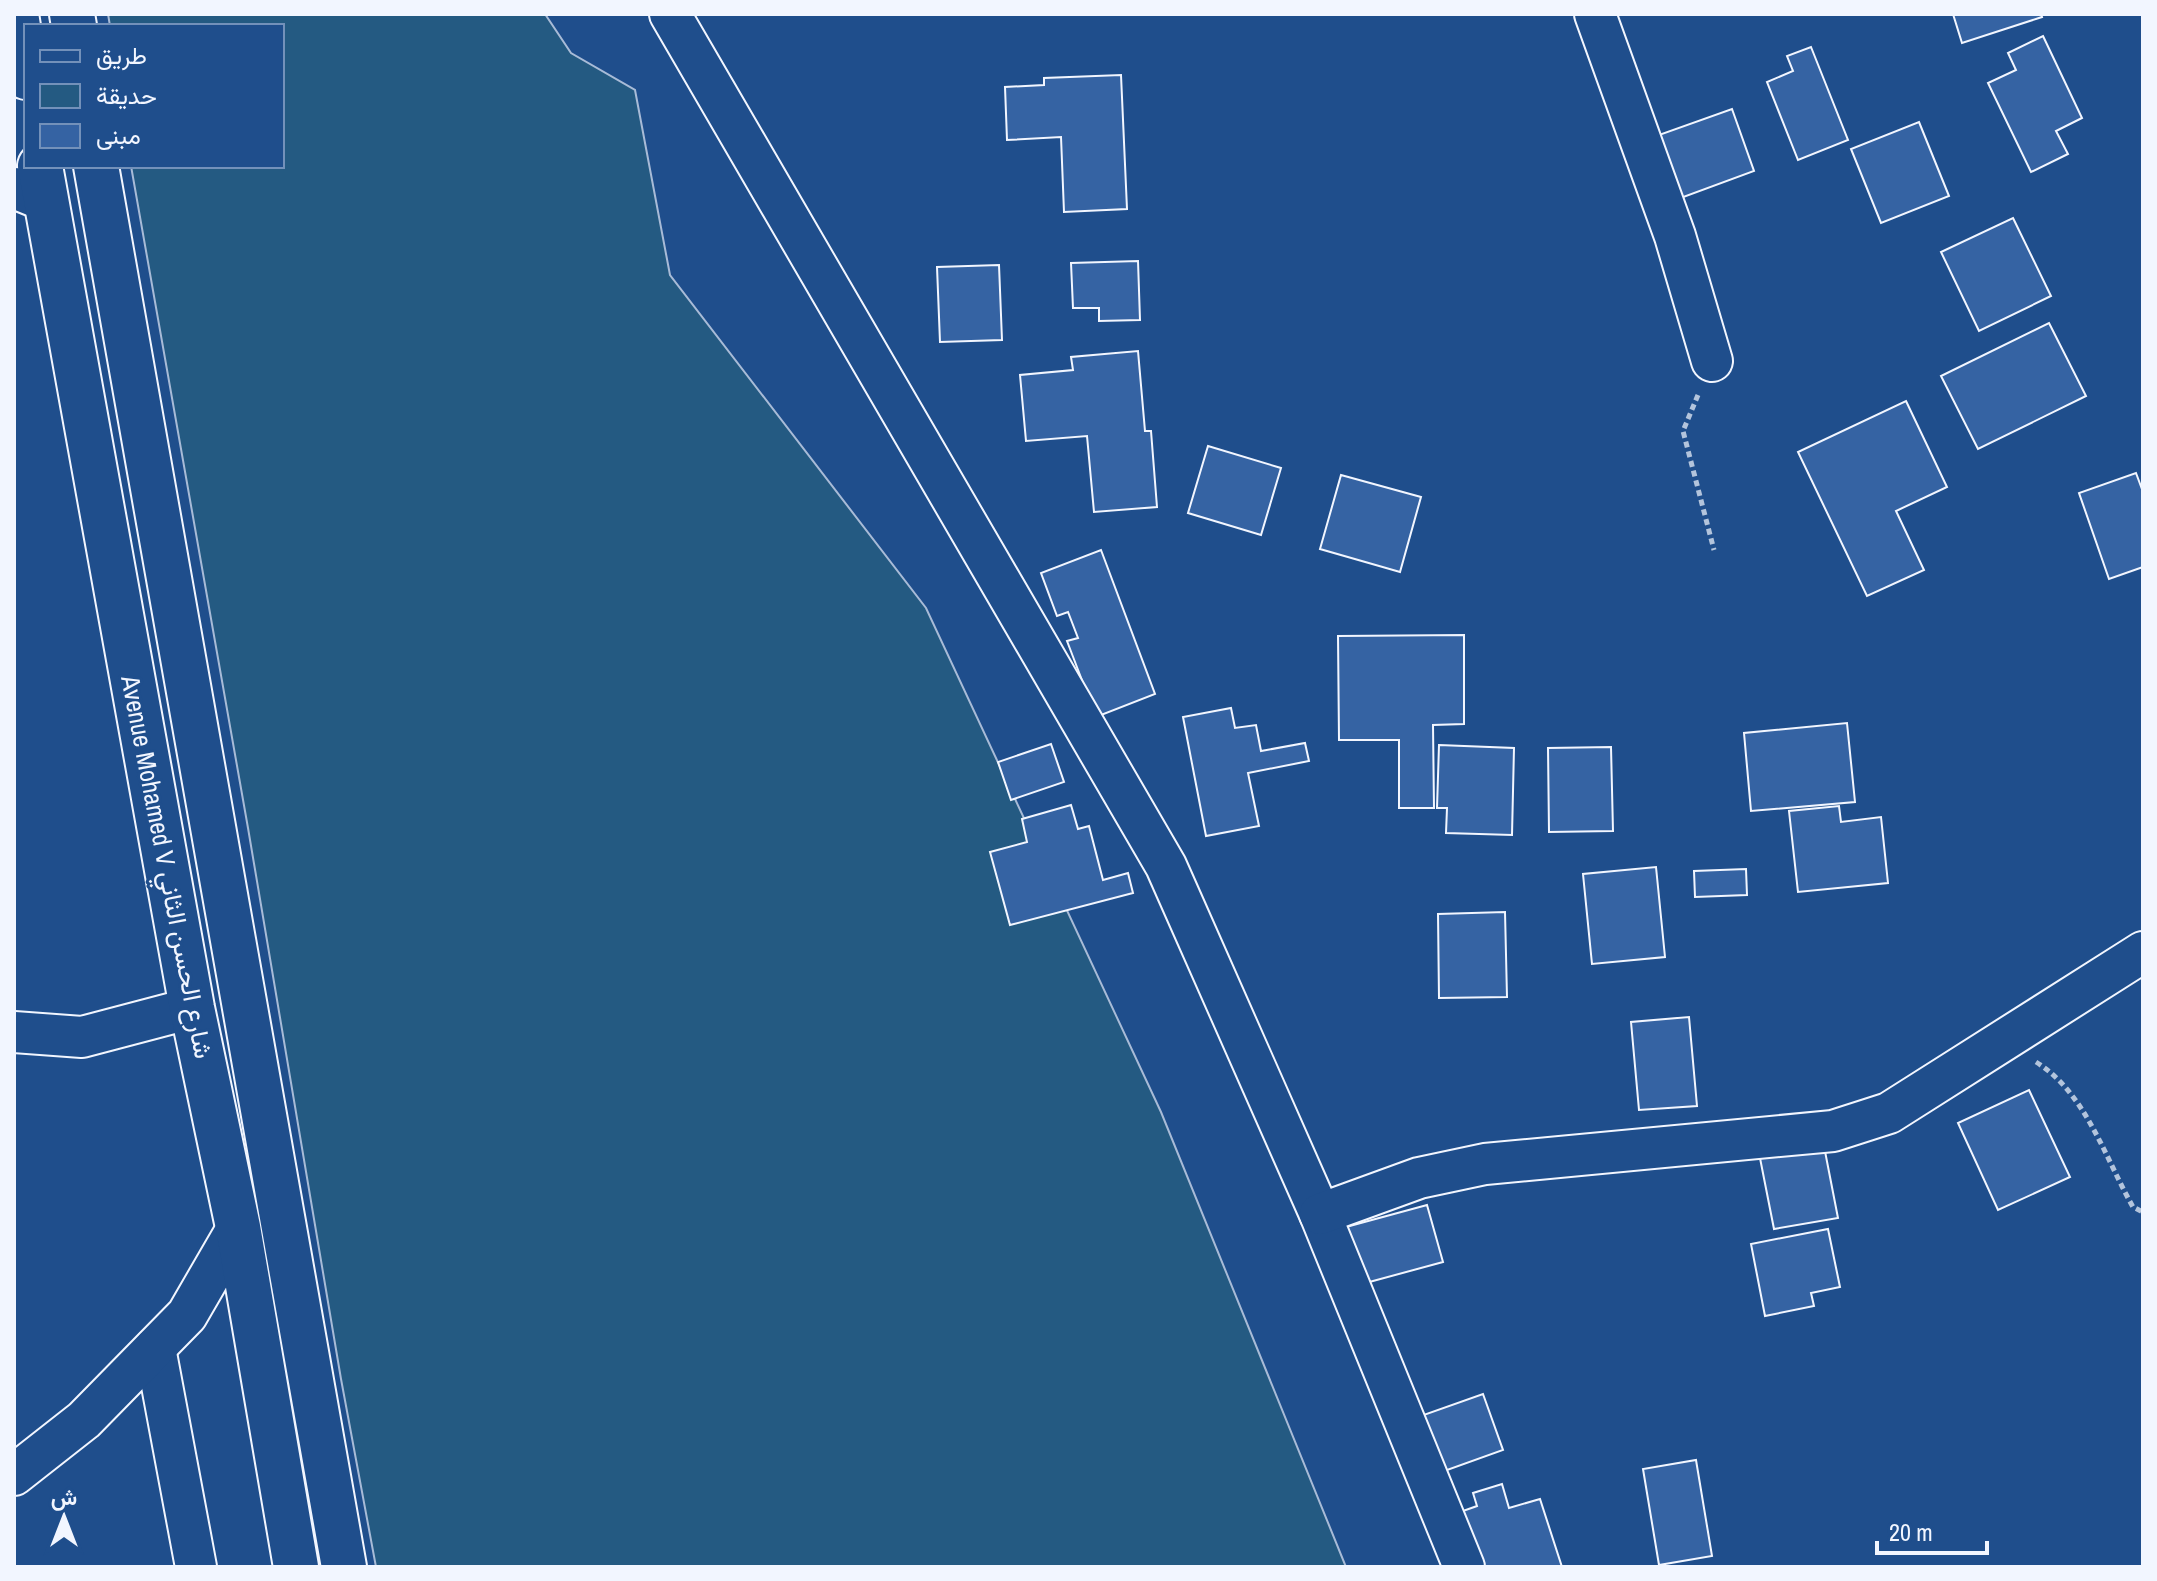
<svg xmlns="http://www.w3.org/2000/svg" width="2157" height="1581" font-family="'Archivo Narrow',Vazirmatn,sans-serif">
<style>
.green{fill:#245a82;stroke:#a8bbd7;stroke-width:2}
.building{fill:#3563a3;stroke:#f2f6ff;stroke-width:2}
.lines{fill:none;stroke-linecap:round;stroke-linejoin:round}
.minor-casing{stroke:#f2f6ff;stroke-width:44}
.highway-casing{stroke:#f2f6ff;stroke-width:48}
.path{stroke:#b3c4dc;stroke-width:5;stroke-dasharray:6 4;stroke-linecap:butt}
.minor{stroke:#1f4e8c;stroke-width:40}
.highway{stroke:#1f4e8c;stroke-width:44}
.labels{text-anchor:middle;stroke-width:6;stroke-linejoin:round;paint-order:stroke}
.street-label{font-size:26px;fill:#f2f6ff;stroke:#1f4e8c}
</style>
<rect width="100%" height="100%" fill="#1f4e8c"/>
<path class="green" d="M108 14H545L571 53 635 90 670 275 926 608 1161 1112 1346 1567H376L341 1379 248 828 131 166H282V26H110Z"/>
<g class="building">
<path d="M1953 14H2041L2042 17 1962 43Z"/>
<path d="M2043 36 2082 118 2056 131 2068 154 2031 172 1988 83 2016 70 2008 53Z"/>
<path d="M1811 47 1848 140 1798 160 1767 82 1793 71 1787 56Z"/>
<path d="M1121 75 1127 209 1064 212 1061 137 1007 140 1005 87 1044 85V78Z"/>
<path d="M1732 109 1754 171 1678 199 1656 136Z"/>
<path d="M1919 122 1949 196 1881 223 1851 149Z"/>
<path d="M2013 218 2051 296 1979 331 1941 252Z"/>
<path d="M1138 261 1140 320 1099 321V308H1073L1071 263Z"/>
<path d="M999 265 1002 340 940 342 937 267Z"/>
<path d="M2049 323 2086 396 1978 449 1941 376Z"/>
<path d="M1138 351 1145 431H1151L1157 507 1094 512 1087 436 1026 441 1020 375 1073 370 1071 357Z"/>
<path d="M1906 401 1947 487 1896 511 1924 570 1867 596 1798 452Z"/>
<path d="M1208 446 1281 468 1261 535 1188 513Z"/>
<path d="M2136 473 2143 492V567L2109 579 2079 493Z"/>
<path d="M1341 475 1421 497 1400 572 1320 549Z"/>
<path d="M1101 550 1155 694 1096 717 1067 641 1078 638 1068 612 1057 616 1041 573Z"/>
<path d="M1464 635V724L1433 725 1434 808H1399V740H1339L1338 636Z"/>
<path d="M1231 708 1235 728 1256 725 1261 751 1305 743 1309 761 1248 773 1259 826 1206 836 1183 717Z"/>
<path d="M1847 723 1855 802 1751 811 1744 733Z"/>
<path d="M1051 744 1064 782 1011 800 998 762Z"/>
<path d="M1439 745 1514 748 1512 835 1446 833 1447 808H1437Z"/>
<path d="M1611 747 1613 831 1549 832 1548 748Z"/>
<path d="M1071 805 1078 829 1089 826 1103 880 1128 873 1133 893 1010 925 990 852 1027 842 1022 819Z"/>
<path d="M1839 806 1841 822 1881 817 1888 883 1798 892 1789 811Z"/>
<path d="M1656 867 1665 957 1592 964 1583 874Z"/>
<path d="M1746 869 1747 895 1695 897 1694 871Z"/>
<path d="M1505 912 1507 997 1439 998 1438 914Z"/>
<path d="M1689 1017 1697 1106 1639 1110 1631 1022Z"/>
<path d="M2029 1090 2070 1177 1998 1210 1958 1123Z"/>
<path d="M1823 1141 1838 1218 1774 1229 1759 1153Z"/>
<path d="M1427 1205 1443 1262 1362 1284 1346 1227Z"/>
<path d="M1828 1229 1840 1287 1811 1293 1814 1306 1765 1316 1751 1244Z"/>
<path d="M1483 1394 1503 1450 1436 1474 1415 1418Z"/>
<path d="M1696 1460 1712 1556 1659 1565 1643 1469Z"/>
<path d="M1502 1484 1509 1508 1540 1499 1562 1567H1474L1457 1513 1477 1506 1473 1493Z"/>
</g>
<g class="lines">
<defs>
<g id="minor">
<path d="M670 14 1166 866 1320 1214 1464 1567"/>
<path d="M1595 14 1675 236 1712 361"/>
<path d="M14 188 46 201"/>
<path d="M14 1032 82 1037 192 1008"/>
<path d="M1320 1214 1419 1178 1485 1164 1833 1131 1889 1113 2143 952"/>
<path d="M155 1348 196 1567"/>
<path d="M14 1475 84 1420 187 1315 238 1227"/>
</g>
<g id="highway">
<path d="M16 14 26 77"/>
<path d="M72 14 74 26"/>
<path d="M40 166 192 1008 238 1227 296 1567"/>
<path d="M96 166 344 1567"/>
</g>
</defs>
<use href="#minor" class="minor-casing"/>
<use href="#highway" class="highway-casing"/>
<g class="path">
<path d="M1698 395 1683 431 1714 550"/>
<path d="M2036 1062C2086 1093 2105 1158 2133 1207L2143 1212"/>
</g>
<use href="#minor" class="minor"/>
<use href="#highway" class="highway"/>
</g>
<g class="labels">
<g class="street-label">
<text transform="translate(167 867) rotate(79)" y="9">Avenue Mohamed V شارع الحسن الثاني</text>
</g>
</g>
<rect width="2157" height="1581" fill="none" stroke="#f2f6ff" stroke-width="32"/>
<rect x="24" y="24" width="260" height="144" fill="#1f4e8c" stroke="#7391ba" stroke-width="2"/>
<rect x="40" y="50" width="40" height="12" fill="#1f4e8c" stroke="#7391ba" stroke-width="2"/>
<text x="96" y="64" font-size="24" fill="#f2f6ff">طريق</text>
<rect x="40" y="84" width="40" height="24" fill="#245a82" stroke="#7391ba" stroke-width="2"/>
<text x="96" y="104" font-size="24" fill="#f2f6ff">حديقة</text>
<rect x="40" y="124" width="40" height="24" fill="#3563a3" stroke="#7391ba" stroke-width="2"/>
<text x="96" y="144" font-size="24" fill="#f2f6ff">مبنى</text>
<g transform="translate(64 1517)" stroke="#1f4e8c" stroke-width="6" paint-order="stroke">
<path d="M0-6L14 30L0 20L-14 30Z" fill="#f2f6ff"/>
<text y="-12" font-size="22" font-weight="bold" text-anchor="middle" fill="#f2f6ff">ش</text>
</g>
<path d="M1877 1541v12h110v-12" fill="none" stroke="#f2f6ff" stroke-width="4"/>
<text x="1889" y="1541" font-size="24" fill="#f2f6ff" stroke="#1f4e8c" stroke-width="6" paint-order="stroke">20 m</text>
</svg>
